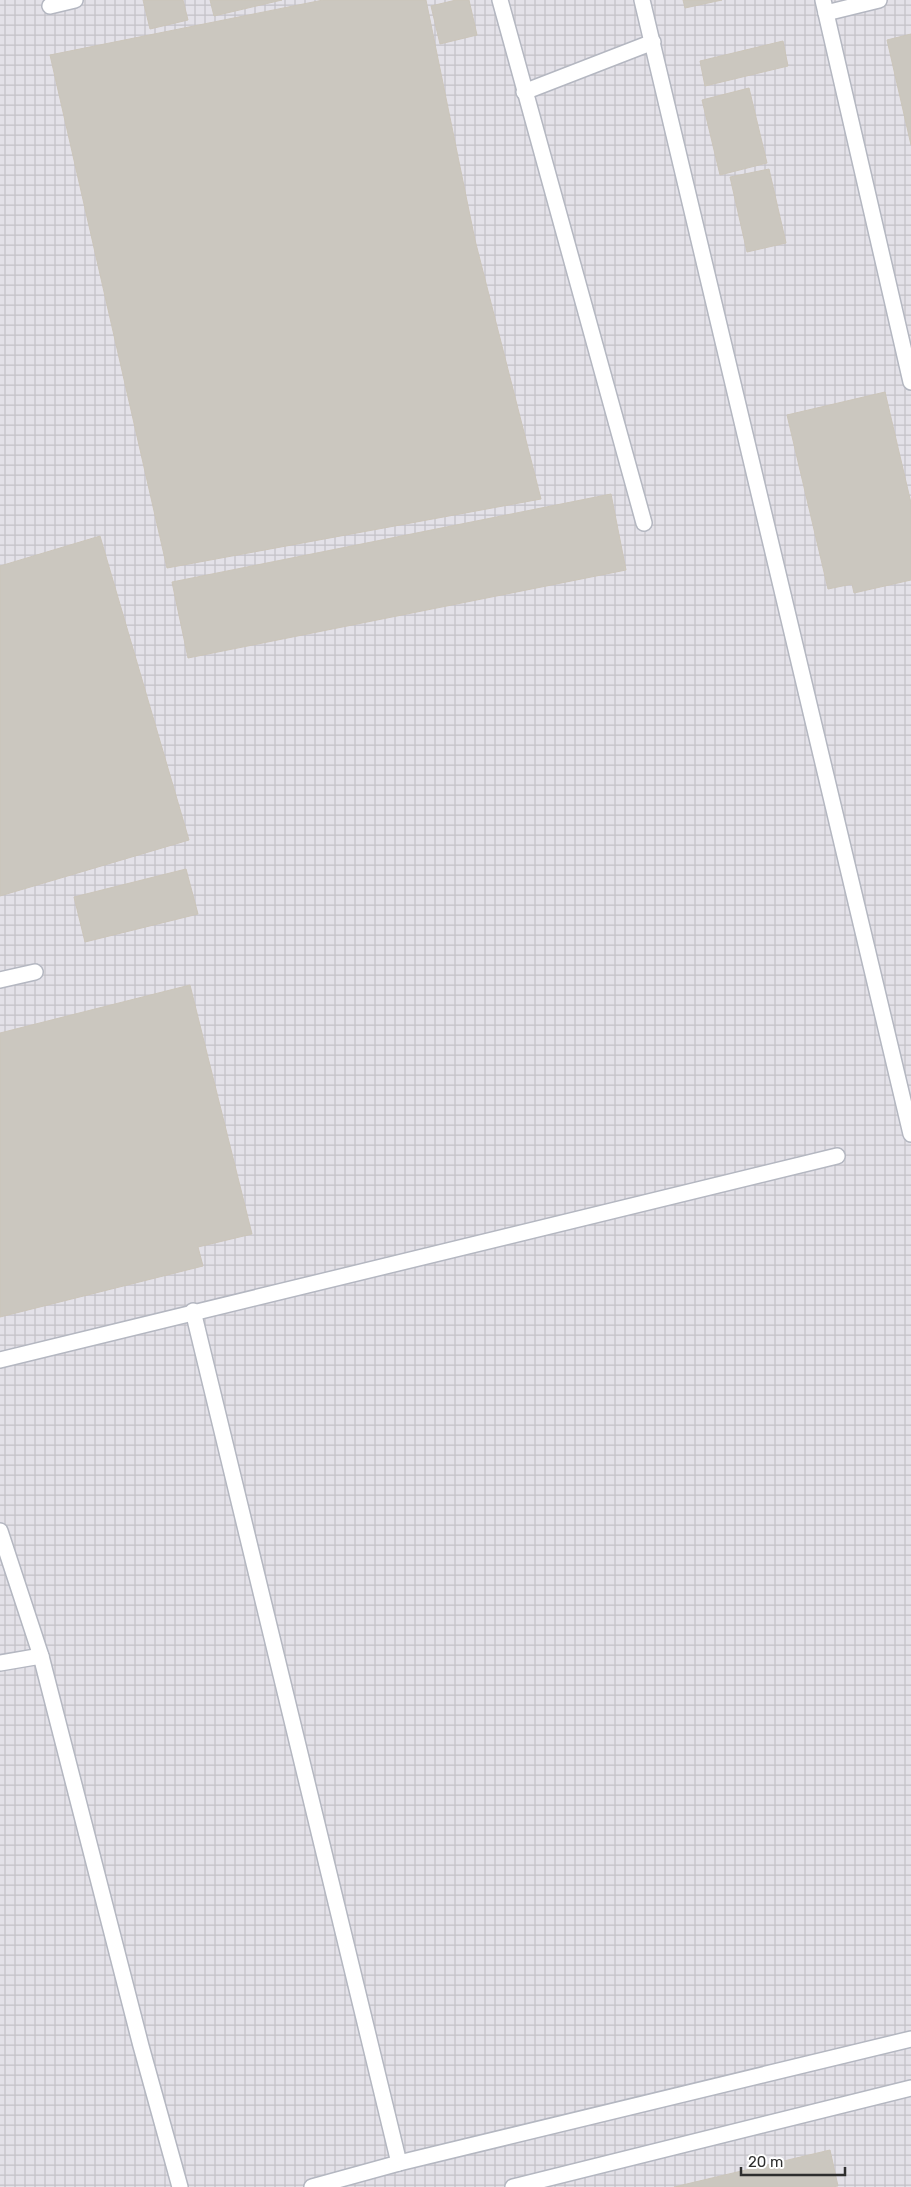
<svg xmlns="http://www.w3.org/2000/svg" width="911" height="2187" font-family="Rubik,sans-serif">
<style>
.industrial{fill:url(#industrial-grid)}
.building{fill:#cbc7bf;stroke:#cbc5ba}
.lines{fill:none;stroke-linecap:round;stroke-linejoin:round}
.service-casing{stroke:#b4b7c1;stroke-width:18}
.service{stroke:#fff;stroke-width:15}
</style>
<defs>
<pattern id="industrial-grid" width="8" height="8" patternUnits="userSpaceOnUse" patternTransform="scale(1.25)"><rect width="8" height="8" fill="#e3e1e8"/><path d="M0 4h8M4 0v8" fill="none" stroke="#c3c1c7"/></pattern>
</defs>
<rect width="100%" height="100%" fill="#efe9e1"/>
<rect class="industrial" x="0" y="0" width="911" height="2187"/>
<g class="building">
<path d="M143 0H183L188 20 150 29Z"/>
<path d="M210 0H282L214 16Z"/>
<path d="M323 0H426L475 240 541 499 167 568 50 55Z"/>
<path d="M456 0H469L477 35 440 44 431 6Z"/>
<path d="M683 0H722L685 8Z"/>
<path d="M911 34V145L887 40Z"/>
<path d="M783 41 788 66 705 86 700 61Z"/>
<path d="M749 88 767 163 720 175 702 100Z"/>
<path d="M769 169 786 243 747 252 730 177Z"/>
<path d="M885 392 911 503V580L854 593 852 584 828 589 787 415Z"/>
<path d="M611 494 626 570 188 658 172 582Z"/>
<path d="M100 536 189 840 0 896V566Z"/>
<path d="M186 869 198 914 85 942 74 897Z"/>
<path d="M190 985 252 1234 198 1247 203 1266 0 1317V1033Z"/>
<path d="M830 2150 838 2186 832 2187H674Z"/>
</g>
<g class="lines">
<defs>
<g id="service">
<path d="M500 0 644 523"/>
<path d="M642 0 911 1134"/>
<path d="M823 0 911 382"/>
<path d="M50 6 75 0"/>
<path d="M826 13 879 0"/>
<path d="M524 92 653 42"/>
<path d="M0 980 35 972"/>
<path d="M193 1311 399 2163"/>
<path d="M0 1360 837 1156"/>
<path d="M0 1531 41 1656 141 2046 180 2187"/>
<path d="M0 1663 41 1656"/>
<path d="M312 2187 399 2163 911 2039"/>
<path d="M513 2187 911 2088"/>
</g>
</defs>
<use href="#service" class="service-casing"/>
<use href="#service" class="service"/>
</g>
<path d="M741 2167v8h104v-8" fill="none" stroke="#2e2e2e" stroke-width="2.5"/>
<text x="748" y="2167" font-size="15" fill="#2e2e2e" stroke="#ffffff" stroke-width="4" paint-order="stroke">20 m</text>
</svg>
